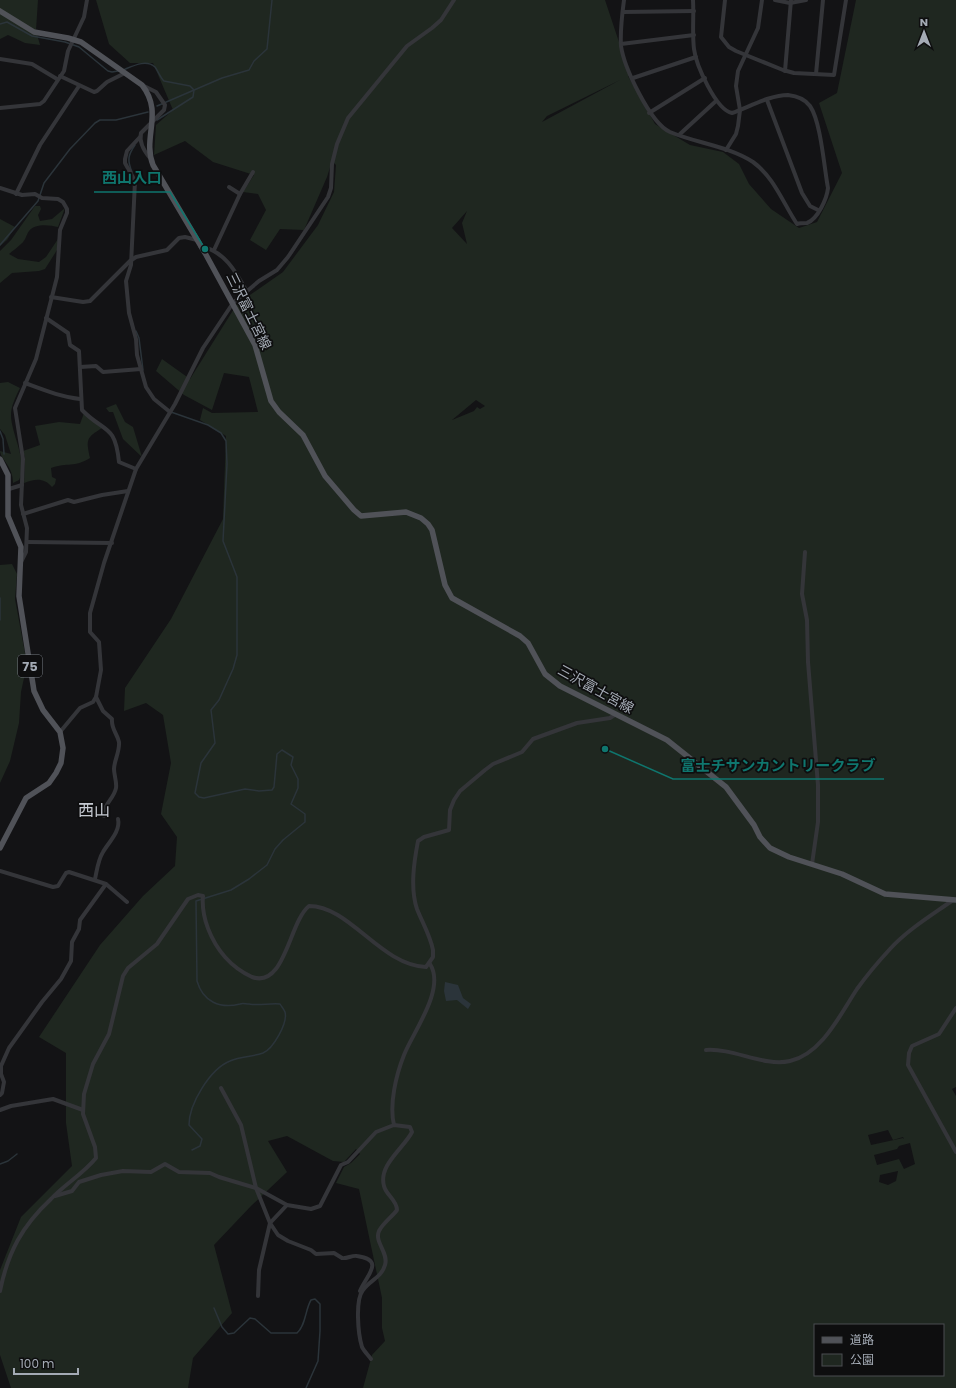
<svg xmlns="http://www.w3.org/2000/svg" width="956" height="1388" font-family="Poppins,'Noto Sans JP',sans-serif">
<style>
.green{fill:#1f2720;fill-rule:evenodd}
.water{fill:#2b343a}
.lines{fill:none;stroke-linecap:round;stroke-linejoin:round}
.stream{stroke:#2b343a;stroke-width:1.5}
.minor{stroke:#343539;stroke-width:4}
.major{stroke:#505258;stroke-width:5.5}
.labels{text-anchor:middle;stroke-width:3.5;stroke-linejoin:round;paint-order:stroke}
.shield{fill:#0e0e0f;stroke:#777c83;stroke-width:1}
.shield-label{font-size:13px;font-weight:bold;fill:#a4abb5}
.street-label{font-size:14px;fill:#a4abb5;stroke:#0e0e0f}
.quarter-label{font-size:16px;fill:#c5c9d1;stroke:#0e0e0f}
.leader{fill:none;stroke:#0f766e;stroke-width:1.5}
.callout-dot{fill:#0f766e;stroke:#0e0e0f;stroke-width:1.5}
.callout-label{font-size:15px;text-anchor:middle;font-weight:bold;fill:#0f766e;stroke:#0e0e0f;stroke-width:3.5;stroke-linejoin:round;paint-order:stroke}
</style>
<rect width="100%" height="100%" fill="#131315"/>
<g class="green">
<path d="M0 0H38L36 30 40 45 25 43 8 35 0 39Z"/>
<path d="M96 0H605L630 75 628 76 655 124 690 145 723 152 739 164 749 184 771 209 799 228 817 222 842 173 819 103 837 93 856 0H956V1087L952 1089 956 1096V1388H363L372 1355 385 1341 382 1328V1298L359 1189 336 1183 344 1167 351 1163 360 1154 356 1149 344 1162 333 1161 287 1136 268 1141 287 1172 251 1206 214 1245 232 1313 193 1358 188 1388H11L0 1355V1270L21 1217 72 1166 66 1123V1053L39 1037 100 945 143 896 175 866 177 837 161 814 171 763 163 715 146 703 124 711 125 688 171 619 223 519 226 436 200 420 203 408 212 413 258 412 249 377 224 373 212 410 184 395 156 371 162 359 190 379 237 304 283 272 318 225 334 192 336 165 332 161 327 177 304 230 280 229 266 250 250 240 266 210 258 194 243 192 254 175 213 162 185 141 154 155 156 125 173 110 153 63H130L109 44ZM620 80 542 122 547 116ZM467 211 462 223 467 244 452 228ZM476 400 485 406 480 409 477 407 474 411 452 420ZM888 1130 893 1140 903 1137 904 1139 903 1138 871 1145 868 1135ZM910 1143 915 1164 904 1169 899 1159 877 1165 874 1155 897 1149 899 1146ZM898 1171 896 1181 888 1185 879 1182 880 1175ZM815 1325H943V1375H815Z"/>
<path d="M35 206H40L41 209 38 215 40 221 52 219 65 208 58 227C50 225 35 223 29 231 26 235 26 240 21 244 17 248 12 251 9 254L18 259 39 262 46 257 58 239 57 250 45 269 39 271 12 273 0 283V251L11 240Z"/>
<path d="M0 219 15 227 7 240 0 246Z"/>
<path d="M8 382 20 388C16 396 11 406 11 415 11 434 29 463 19 480L13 483C13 466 1 460 0 451L11 454 5 435 0 429V383Z"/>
<path d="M116 404 125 422 133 427 142 457 123 439 113 412H109L106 408Z"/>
<path d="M84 413 102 428C86 438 86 439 90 458 74 468 68 462 51 468L52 477 56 479 55 484 52 487C44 477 34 479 24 483L25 457 23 451 40 445 35 426 59 422 80 424Z"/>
<path d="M12 564 17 574 15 599 27 664 21 692 19 723 10 761 0 783V565Z"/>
</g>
<path class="water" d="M445 982 458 985 463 998 471 1004 468 1009 457 1000 446 1001 444 991Z"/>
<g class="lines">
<g class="stream">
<path d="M0 24 7 22 32 36 65 42 79 47 108 71 112 72 118 71"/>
<path d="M123 70C133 66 146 59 155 67 158 71 160 77 164 81L190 86 194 90 193 97 157 120"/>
<path d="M157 106 222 78 249 70 254 61 267 49 272 0"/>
<path d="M132 172C127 160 128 155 135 145"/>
<path d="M0 245 38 201 44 183 70 149 95 123 100 120H116L148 112"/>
<path d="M136 331 139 338 143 370"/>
<path d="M171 412 208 425 221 433 226 441 227 464 223 541 237 577V655L233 669 219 700 211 710 215 743 201 763 195 793 199 797 204 798 245 789 259 791 272 790 274 787 277 754 282 750 293 757 291 765 298 779V788L291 804 305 814V822L283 840 275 849 267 865 249 879 231 890 196 901 197 981C203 1002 220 1009 240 1004 242 1003 246 1004 249 1004 259 1006 269 1003 280 1004 281 1006 284 1009 285 1012 288 1023 273 1049 263 1053 252 1057 241 1056 230 1061 210 1069 189 1104 189 1125L202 1139 200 1146 192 1150"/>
<path d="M0 431 3 439 4 454"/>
<path d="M0 598V620"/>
<path d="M0 1164 8 1161 17 1154"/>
<path d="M214 1308 222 1327 228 1334 234 1333 250 1318 255 1319 271 1333H297C306 1325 305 1310 311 1300L315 1299 320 1304V1331L318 1361 306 1388"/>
</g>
<g class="minor">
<path d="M624 0C622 15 620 31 621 46 624 67 650 123 670 132 696 143 728 146 753 162 774 177 783 203 797 224 800 223 804 223 807 223 818 219 827 198 828 188 824 167 821 122 810 106 805 99 797 96 788 95 770 95 749 107 732 113 716 110 696 65 694 49 692 33 694 16 693 0"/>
<path d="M725 0 721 37 729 47 736 51 783 70 794 73 834 75 846 0"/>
<path d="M775 0 790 3 806 0"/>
<path d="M623 12 694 11"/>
<path d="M621 44 694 35"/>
<path d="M0 59 32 64 57 79"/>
<path d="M785 71 791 0"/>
<path d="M816 74 823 0"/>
<path d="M60 76 94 92 97 91 107 82 125 73"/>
<path d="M633 78 696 57"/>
<path d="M142 85 156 92 165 105 164 110 141 133C139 142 144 151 150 158"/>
<path d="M767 100 802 193 810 206 818 210"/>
<path d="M0 108 40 104 44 101 64 71 68 51 84 17 87 0"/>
<path d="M649 113 705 78"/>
<path d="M680 134 716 101"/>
<path d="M140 137 127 151 125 159V163L135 181 131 265 126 281 129 313 136 339 137 355 146 387 154 399 170 412"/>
<path d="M726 150 736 134 738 126 740 110 736 86 738 71 758 28 762 0"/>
<path d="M229 187 240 194"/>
<path d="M0 188 22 195 35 194 42 198 58 199 63 202 67 209V213L60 230 57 277 36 359 15 408 23 459 21 505 27 528 26 552 20 564"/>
<path d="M16 194 40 145 79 86"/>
<path d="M200 246C225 251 236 272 247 292"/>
<path d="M214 250 240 194 253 172"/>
<path d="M51 297 83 302 90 301 130 261 136 257 167 250 179 238 185 237 197 240"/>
<path d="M46 318 68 333 70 345 79 351 82 410C104 433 115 423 119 462L136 469"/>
<path d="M80 367 96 366 103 372 141 369"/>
<path d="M25 383C44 390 61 397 80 399"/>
<path d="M9 489 22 485"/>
<path d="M23 514 68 500 74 502 102 495 128 491"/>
<path d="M27 542 112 543"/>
<path d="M805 552 802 594 807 620 808 662 818 785V822L812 864"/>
<path d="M96 697 103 711 112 719C111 729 117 733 119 742 120 751 114 761 114 769 114 775 117 782 116 788 114 799 103 804 104 816"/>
<path d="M60 732 80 708 93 702 96 697 101 670 99 642 90 632V613L104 563 136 469 175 404 203 348 233 303 259 281 277 270 288 257 328 197 331 188 332 164 337 144 348 118 407 46 432 28 441 20 454 0"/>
<path d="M0 871 53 887 58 886 66 873 69 872 106 884 127 902"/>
<path d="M95 879C97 870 98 860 103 852 108 843 121 831 118 819"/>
<path d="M956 1008 939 1034 912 1046 909 1053 908 1065 956 1152"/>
<path d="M706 1050C734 1048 764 1067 790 1061 822 1054 841 1013 857 989 867 975 878 962 890 949 907 930 932 915 953 900"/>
<path d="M221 1088 241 1125 256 1188 270 1223 278 1235 288 1241 311 1250 316 1254 334 1253 342 1258C347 1259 352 1255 357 1256 386 1260 366 1276 360 1291"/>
<path d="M0 1095 2 1093 4 1082 1 1074V1066L9 1048 42 1002 61 979 71 961 72 942 79 929 80 920 106 884"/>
<path d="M0 1110 11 1106 53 1099 83 1110"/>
<path d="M394 1125C389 1105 396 1075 404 1055 413 1032 446 989 430 964"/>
<path d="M55 1196 72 1191 79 1182 101 1175 123 1171 151 1172 165 1164 179 1172 210 1173 219 1177 256 1188 287 1205 311 1209 320 1206 341 1165 348 1162 376 1132 394 1125 410 1127 412 1132C404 1148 378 1165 384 1186 386 1195 397 1200 397 1210 392 1217 383 1223 379 1231 374 1242 389 1253 385 1265 381 1278 370 1280 363 1290 355 1300 358 1334 362 1347 364 1351 368 1355 371 1359"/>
<path d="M0 1291C8 1252 22 1226 51 1199 65 1184 83 1174 96 1158L95 1147 83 1114 84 1094 93 1064 109 1034 123 976 128 968 157 944 188 899 198 895 203 896C201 917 211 941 225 957 233 966 241 972 252 977 285 989 289 922 309 906 350 906 380 965 426 967L433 957V950C430 935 422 922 417 909 410 888 414 862 418 841L424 837 449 830 450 810 454 800 460 791 485 770 493 764 522 752 533 739 577 723 610 718 616 714"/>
<path d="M258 1296 259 1270 270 1223 287 1205"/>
</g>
<g class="major">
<path d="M0 11 34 32 68 38 81 42 142 85C164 113 142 137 153 165L205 253 255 345 271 401 279 412 303 435 325 476 354 510 361 516 406 512 421 518 428 524 432 530 445 585 452 598 520 636 528 643 545 674 560 686 667 740 726 787 754 825 760 837 770 848 789 857 842 874 885 894 956 900"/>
<path d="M0 459 8 475V516L21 547 19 596 34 691 43 710 60 732 63 748 61 763 56 773 49 783 26 798 0 848"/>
</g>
</g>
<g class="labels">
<rect class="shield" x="18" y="655" width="24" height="22" rx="3"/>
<g class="shield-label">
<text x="30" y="671">75</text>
</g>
<g class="street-label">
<text transform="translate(249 311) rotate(64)" y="5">三沢富士宮線</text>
<text transform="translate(596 689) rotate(29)" y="5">三沢富士宮線</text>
</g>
<g class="quarter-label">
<text x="94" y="816">西山</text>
</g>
</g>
<path class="leader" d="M205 249L170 192H94M605 749L673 779H884"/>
<g class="callout-dot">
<circle cx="205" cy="249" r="4"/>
<circle cx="605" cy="749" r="4"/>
</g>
<g class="callout-label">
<text x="132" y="183">西山入口</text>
<text x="778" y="771">富士チサンカントリークラブ</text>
</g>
<rect x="814" y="1324" width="130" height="52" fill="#0e0e0f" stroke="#4a4d51"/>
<rect x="822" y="1337" width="20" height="6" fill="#505258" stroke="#4a4d51"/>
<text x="850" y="1344" font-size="12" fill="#a4abb5">道路</text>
<rect x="822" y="1354" width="20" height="12" fill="#1f2720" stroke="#4a4d51"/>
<text x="850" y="1364" font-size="12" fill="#a4abb5">公園</text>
<g transform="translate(924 32)" stroke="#0e0e0f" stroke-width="3" paint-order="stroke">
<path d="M0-3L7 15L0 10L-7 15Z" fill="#a4abb5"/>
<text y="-6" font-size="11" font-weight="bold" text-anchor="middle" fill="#a4abb5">N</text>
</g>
<path d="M14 1368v6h64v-6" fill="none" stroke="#a4abb5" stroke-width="2"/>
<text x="20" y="1368" font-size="12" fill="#a4abb5" stroke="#0e0e0f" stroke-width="3" paint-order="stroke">100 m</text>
</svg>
